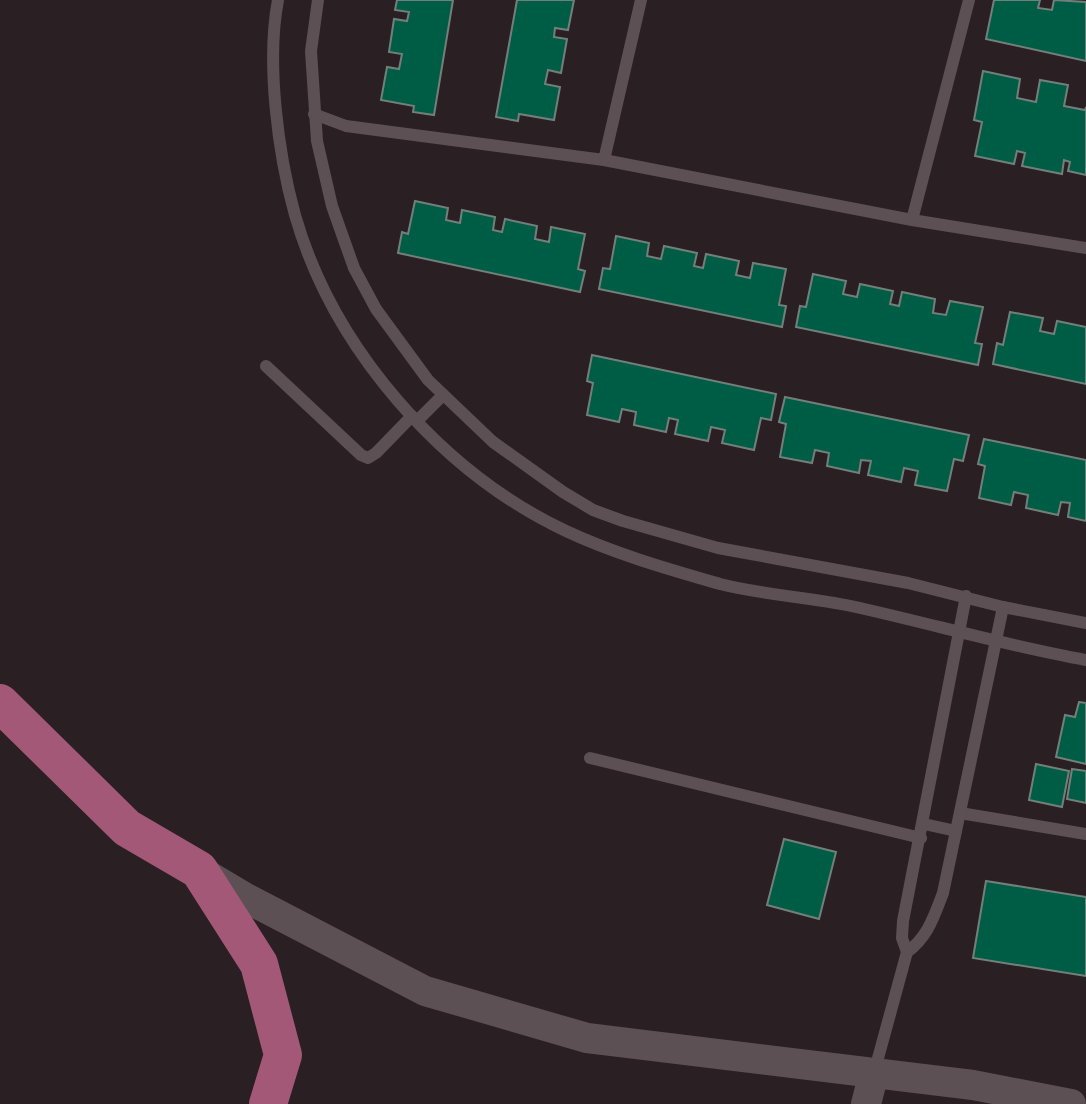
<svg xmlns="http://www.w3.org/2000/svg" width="1086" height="1104" font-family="'Archivo Narrow',sans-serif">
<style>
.building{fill:#005d45;stroke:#737f7a;stroke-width:2}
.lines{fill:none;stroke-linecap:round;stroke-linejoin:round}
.service{stroke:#5c5054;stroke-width:12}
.tertiary{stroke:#5c5054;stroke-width:30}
.primary{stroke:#a25876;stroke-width:38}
</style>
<rect width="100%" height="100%" fill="#2a1f23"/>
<g class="building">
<path d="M397 0H453L434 115 413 112 414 106 381 100 387 67 399 69 402 54 389 52 394 19 407 21 409 12 395 10Z"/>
<path d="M517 0H574L568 30 555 28 554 37 567 39 561 73 548 70 545 84 560 87 554 120 519 114 518 121 496 117Z"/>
<path d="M994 0H1040L1038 8 1052 10 1054 0 1086 2V61L986 39Z"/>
<path d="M983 71 1020 79 1017 98 1036 102 1040 80 1068 85 1064 106 1085 110 1086 107V175L1068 171 1070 162 1064 160 1062 174 1022 166 1025 153 1017 151 1014 164 975 156 982 122 974 120Z"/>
<path d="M415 201 448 208 446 220 460 223 462 210 495 217 493 230 502 232 505 219 537 226 535 239 549 242 551 227 585 234 578 269 585 271 580 292 398 253 402 232 408 234Z"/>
<path d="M616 236 649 243 647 256 661 259 664 246 697 253 694 266 703 268 706 254 739 261 736 275 750 278 753 263 786 269 779 305 786 306 782 327 599 289 603 268 610 269Z"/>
<path d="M813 274 846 281 843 294 857 297 860 284 893 291 890 304 899 306 902 292 935 299 933 313 946 315 950 301 983 307 975 343 982 344 978 365 796 327 800 306 806 307Z"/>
<path d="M1010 312 1043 318 1040 331 1054 334 1057 321 1086 327V384L993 364 997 343 1003 345Z"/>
<path d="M592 355 776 394 771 420 761 418 754 450 722 443 725 430 711 427 708 441 675 434 678 420 669 418 666 432 634 425 636 412 622 409 619 422 587 415 593 383 587 381Z"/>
<path d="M785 397 969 435 963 461 954 459 947 491 915 485 918 471 904 468 901 482 868 475 871 461 861 460 859 473 827 466 829 453 815 450 812 463 780 457 786 424 779 422Z"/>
<path d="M984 439 1086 460V521L1068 517 1070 503 1061 502 1058 515 1026 508 1028 495 1014 492 1011 505 979 498 985 466 978 464Z"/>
<path d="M1079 702 1086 703V764L1056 757 1065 715 1075 717Z"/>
<path d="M1036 764 1069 771 1062 807 1029 800Z"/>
<path d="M1072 769 1086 771V803L1067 799Z"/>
<path d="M784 839 836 852 819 919 767 905Z"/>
<path d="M986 881 1086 897V976L973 958Z"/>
</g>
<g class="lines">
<g class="service">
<path d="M278 0C266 62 278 154 295 215 333 348 441 472 566 531 615 554 668 569 720 584 763 595 808 597 851 606 929 623 1007 646 1086 660"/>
<path d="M318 0 311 51 317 141 332 206 354 268 376 309 428 380 493 442 563 492 593 510 623 521 718 548 908 583 1003 607 1086 623"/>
<path d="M314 114 346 126 604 160 912 220 1086 248"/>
<path d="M604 160 641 0"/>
<path d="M912 220 969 0"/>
<path d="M266 366 361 455 368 458 376 453 412 416"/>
<path d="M417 421 443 395"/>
<path d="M590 758 921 838"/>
<path d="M960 813 1086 834"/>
<path d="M924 824 956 831"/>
<path d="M907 952C928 937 934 916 943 893L1003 607"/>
<path d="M874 1073 907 952 902 938 903 921 966 596"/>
</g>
<g class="tertiary">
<path d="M202 872 244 897 425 991 587 1038 973 1085 1071 1104"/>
<path d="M866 1104 874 1073"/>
</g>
<path class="primary" d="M0 703 127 828 199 870 259 964 283 1055 268 1104"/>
</g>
</svg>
